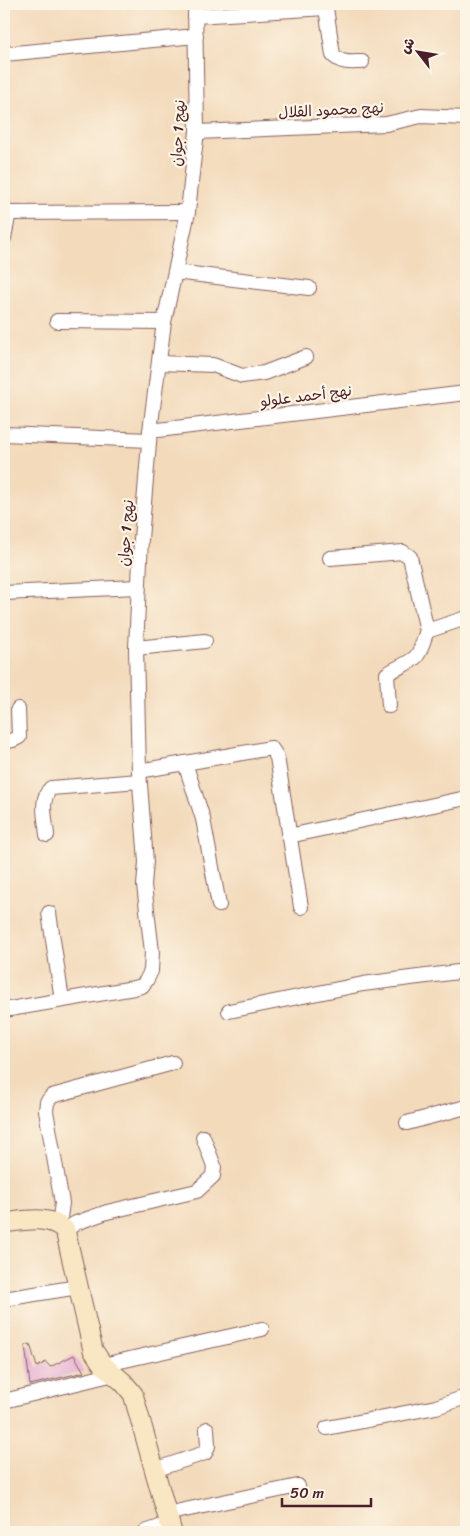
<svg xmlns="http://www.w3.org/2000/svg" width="470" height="1536" font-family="Sriracha,'Playpen Sans Arabic',sans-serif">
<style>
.building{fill:#e3a6d2}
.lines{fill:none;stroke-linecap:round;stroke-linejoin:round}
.street-casing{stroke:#85605d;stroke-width:16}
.secondary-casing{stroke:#85605d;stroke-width:21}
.street{stroke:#fff;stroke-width:14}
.secondary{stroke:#f9e7c3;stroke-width:19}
.labels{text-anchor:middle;stroke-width:4.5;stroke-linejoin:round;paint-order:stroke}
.street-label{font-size:15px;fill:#4a1f2b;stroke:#fcf5e5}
</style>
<rect width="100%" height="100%" fill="#fcf5e5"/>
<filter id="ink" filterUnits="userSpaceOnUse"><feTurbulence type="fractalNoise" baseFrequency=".02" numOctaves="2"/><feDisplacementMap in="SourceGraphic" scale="10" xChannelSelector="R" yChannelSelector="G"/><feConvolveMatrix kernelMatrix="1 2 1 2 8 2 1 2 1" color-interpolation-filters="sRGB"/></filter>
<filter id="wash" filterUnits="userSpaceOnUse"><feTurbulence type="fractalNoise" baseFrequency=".0096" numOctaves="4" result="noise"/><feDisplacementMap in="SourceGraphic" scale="20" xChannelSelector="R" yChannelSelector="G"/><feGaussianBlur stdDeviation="1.12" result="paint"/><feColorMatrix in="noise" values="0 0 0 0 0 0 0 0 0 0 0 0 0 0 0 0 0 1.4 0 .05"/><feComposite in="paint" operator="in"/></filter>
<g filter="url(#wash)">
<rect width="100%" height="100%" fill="#f3dabb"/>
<g id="blocks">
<path class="building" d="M30 1344 37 1367 46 1362 50 1367 74 1355 84 1372 30 1385 25 1345Z"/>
</g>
</g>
<g filter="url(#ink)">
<use href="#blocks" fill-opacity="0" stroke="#85605d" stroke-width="1"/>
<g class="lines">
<defs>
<g id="street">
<path d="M195 4 197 132 193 164 188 212 164 322 150 431 141 539 136 648 139 771 271 748 277 757 301 907"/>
<path d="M195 16 326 8 333 55C342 64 350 62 362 62"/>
<path d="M4 54 196 36"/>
<path d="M197 132 386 124 421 116 466 118"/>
<path d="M4 213 188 212"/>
<path d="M4 238 9 212"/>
<path d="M175 272 309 288"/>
<path d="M57 321 164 322"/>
<path d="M159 363 213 365 242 376 264 373 306 357"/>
<path d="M150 431 466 393"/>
<path d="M4 434 149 440"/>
<path d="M330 558 403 552 410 557 427 631 466 618"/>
<path d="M4 593 138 587"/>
<path d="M136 648 205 641"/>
<path d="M389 706 387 674C395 668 414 662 418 654 422 647 424 638 427 631"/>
<path d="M4 742 13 740 19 737 18 709"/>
<path d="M185 763 203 819 219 905"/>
<path d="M47 835C46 821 39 799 51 788L139 781"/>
<path d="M289 836 466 798"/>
<path d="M49 913 62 1000"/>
<path d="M4 1010 134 988 142 986 146 981 151 971 152 952 144 885 146 862 139 771"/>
<path d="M229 1011 363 984 466 971"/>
<path d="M407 1123 466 1107"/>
<path d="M59 1225 62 1203 46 1111 47 1102 52 1096 173 1063"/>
<path d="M65 1230 76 1223 107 1212 197 1191 213 1176 214 1166 203 1137"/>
<path d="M4 1299 78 1287"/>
<path d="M103 1365 262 1329"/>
<path d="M4 1401 114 1374"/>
<path d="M327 1428 436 1407 466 1397"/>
<path d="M154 1470 205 1453 208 1446 207 1429"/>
<path d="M166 1514 298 1486"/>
<path d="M145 1532 169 1524"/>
</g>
<path id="secondary" d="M4 1223C24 1221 48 1214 65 1230L93 1350 103 1365 123 1382 133 1394 172 1532"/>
</defs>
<use href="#street" class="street-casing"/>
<use href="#secondary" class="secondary-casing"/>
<use href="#street" class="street"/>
<use href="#secondary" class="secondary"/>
</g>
</g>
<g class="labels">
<g class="street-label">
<text transform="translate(331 110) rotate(-3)" y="5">نهج محمود القلال</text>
<text transform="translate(178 133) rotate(-87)" y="5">نهج 1 جوان</text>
<text transform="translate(306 396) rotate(-7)" y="5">نهج أحمد علولو</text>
<text transform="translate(126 533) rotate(-86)" y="5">نهج 1 جوان</text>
</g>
</g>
<rect width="470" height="1536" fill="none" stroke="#fcf5e5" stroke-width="20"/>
<g transform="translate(418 52) rotate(301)" stroke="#fcf5e5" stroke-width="4" paint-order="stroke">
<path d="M0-4L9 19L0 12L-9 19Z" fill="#4a1f2b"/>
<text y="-8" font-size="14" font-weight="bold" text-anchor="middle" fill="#4a1f2b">ش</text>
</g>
<path d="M282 1498v8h89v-8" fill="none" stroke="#4a1f2b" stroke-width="2.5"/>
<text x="290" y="1498" font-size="15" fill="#4a1f2b" stroke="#fcf5e5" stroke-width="4" paint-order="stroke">50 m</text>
</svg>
